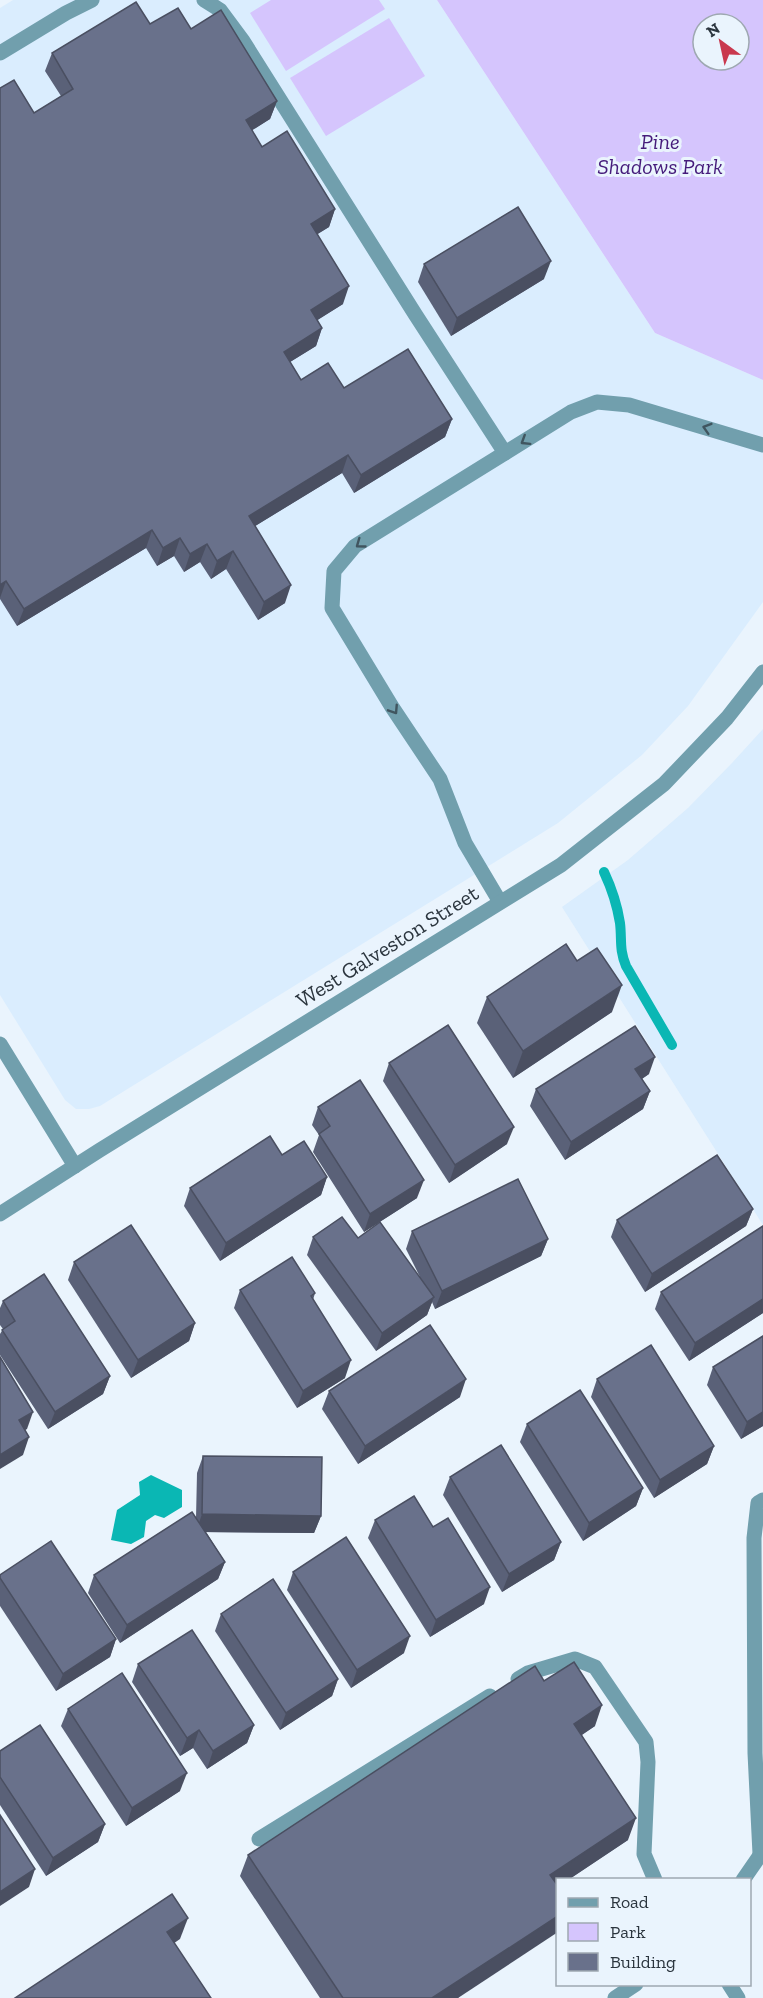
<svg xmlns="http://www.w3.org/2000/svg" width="763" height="1998" font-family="'Zilla Slab',serif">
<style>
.built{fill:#daedfe}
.green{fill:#d5c5fd;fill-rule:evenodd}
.water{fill:#0ab7b4}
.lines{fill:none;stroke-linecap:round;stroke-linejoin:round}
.stream{stroke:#0ab7b4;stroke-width:10}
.minor{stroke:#719fad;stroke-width:15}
.wall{fill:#5a6178}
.shaded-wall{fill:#4a4f61}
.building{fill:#69718b;stroke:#4a4f61;stroke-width:1.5}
.oneway{stroke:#40555f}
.labels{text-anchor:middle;stroke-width:6;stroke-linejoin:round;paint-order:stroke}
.park-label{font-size:22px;font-style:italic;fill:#451b7b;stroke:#eaf4fd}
.street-label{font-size:22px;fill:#2b353e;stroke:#eaf4fd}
</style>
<rect width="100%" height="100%" fill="#eaf4fd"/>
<g class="built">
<path d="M13 0H437L655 333 763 380V602L688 706 642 755 558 823 100 1106 89 1109H76L65 1100 0 995V8Z"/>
<path d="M763 729V1225L562 907 628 860 688 808 732 763Z"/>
</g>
<g class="green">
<path d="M271 0H379L385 9 286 71 250 13Z"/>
<path d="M437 0H763V380L655 333ZM703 24H739V60H703Z"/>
<path d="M389 18 425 76 326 136 290 78Z"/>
</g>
<path class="water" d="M151 1475 182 1490V1507L164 1518 155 1515 146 1521 144 1537 131 1544 111 1540 117 1510 140 1495 139 1482Z"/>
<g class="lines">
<path class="stream" d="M604 872C612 889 617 904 620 923 622 940 619 949 626 966L672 1045"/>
<g class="minor">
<path d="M204 0 220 10 243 41 415 314 505 453"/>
<path d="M0 53 66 13 92 0"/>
<path d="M500 902 465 843 440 779 392 707 332 608 334 571 355 546 571 412 597 402 629 405 763 445"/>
<path d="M0 1044 75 1166"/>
<path d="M0 1214 100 1150 561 865 664 784 727 718 763 672"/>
<path d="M518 1679 528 1673 575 1659 595 1667 646 1742 648 1762 644 1854 655 1880"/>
<path d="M259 1839 490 1696"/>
<path d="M760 1854 755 1753 754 1538 758 1503 763 1500"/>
<path d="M743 1880 763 1851"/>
<path d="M729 1984 738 1998"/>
<path d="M615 1998 636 1984"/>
</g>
</g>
<g class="wall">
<path d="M150 24 191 29 277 101 270 119 252 130 262 147 335 209 329 227 317 234 343 304 317 320 322 328 316 346 290 362 301 380 344 388 452 419 445 437 354 493 342 473 255 526 285 603 258 620 226 569 211 579 200 562 184 572 174 556 157 566 146 548 17 626 0 599V88L34 113 61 96 45 71 52 53Z"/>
<path d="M424 264 544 279 451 336 418 282Z"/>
<path d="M487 997 612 1012 513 1078 477 1023Z"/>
<path d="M389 1063 507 1144 449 1183 383 1081Z"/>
<path d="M649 1074 642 1079 650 1091 643 1109 565 1160 530 1106 536 1089Z"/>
<path d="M318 1107 417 1198 364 1232 313 1152 319 1135 312 1125Z"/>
<path d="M327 1177 321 1195 220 1261 184 1206 190 1188Z"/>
<path d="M753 1209 746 1226 645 1292 611 1237 617 1220Z"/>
<path d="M763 1227V1313L689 1361 655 1309 661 1292Z"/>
<path d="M412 1231 548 1239 541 1256 435 1309 432 1302 427 1315 376 1351 307 1255 313 1237 358 1238 420 1277 406 1249Z"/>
<path d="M74 1262 195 1323 189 1341 131 1378 68 1280Z"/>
<path d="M240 1290 315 1293 313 1300 345 1378 297 1408 234 1308Z"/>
<path d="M3 1301 110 1376 103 1394 48 1429 0 1355V1334L3 1329 0 1325V1308Z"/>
<path d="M763 1336V1426L741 1439 707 1385 713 1367Z"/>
<path d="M597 1379 714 1446 707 1464 654 1498 591 1397Z"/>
<path d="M329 1391 460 1397 358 1464 322 1409Z"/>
<path d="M527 1424 643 1488 636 1506 583 1541 520 1442Z"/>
<path d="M203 1456 321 1516 314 1533 206 1532 225 1562 218 1579 120 1643 88 1593 94 1575 196 1518 197 1473Z"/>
<path d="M450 1477 561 1542 554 1560 502 1592 443 1495Z"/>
<path d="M375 1520 433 1527 484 1604 430 1637 368 1538Z"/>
<path d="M293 1572 404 1653 351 1688 287 1590Z"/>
<path d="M0 1575 116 1639 110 1657 56 1691 0 1606Z"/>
<path d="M221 1614 338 1679 332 1696 280 1730 215 1631Z"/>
<path d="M138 1664 254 1725 247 1743 207 1769 193 1748 180 1756 132 1682Z"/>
<path d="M544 1681 595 1726 582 1735 628 1840 568 1880H558L458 1998H320L240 1876 248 1855Z"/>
<path d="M68 1709 180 1791 126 1826 61 1726Z"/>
<path d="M0 1751 105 1824 98 1842 46 1876 0 1805Z"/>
</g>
<g class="shaded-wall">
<path d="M277 101 270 119 240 138 246 120Z"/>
<path d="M335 209 329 227 305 242 311 224Z"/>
<path d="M551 261 544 279 451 336 457 318Z"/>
<path d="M349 286 343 304 305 328 311 310Z"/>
<path d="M322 328 316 346 277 370 284 352Z"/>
<path d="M452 419 445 437 354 493 361 475Z"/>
<path d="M348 455 342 473 242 534 249 516Z"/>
<path d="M152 530 146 548 17 626 24 609Z"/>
<path d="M180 538 174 556 157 566 163 548Z"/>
<path d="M207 544 200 562 184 572 190 554Z"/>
<path d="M233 551 226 569 211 579 217 561Z"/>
<path d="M6 581 0 598V585Z"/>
<path d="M291 585 285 603 258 620 264 602Z"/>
<path d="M622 985 612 1012 513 1078 523 1051Z"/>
<path d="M655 1057 649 1074 629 1087 635 1069Z"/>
<path d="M650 1091 643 1109 565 1160 571 1142Z"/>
<path d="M514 1127 507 1144 449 1183 455 1165Z"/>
<path d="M327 1177 321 1195 220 1261 226 1243Z"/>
<path d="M424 1180 417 1198 364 1232 370 1214Z"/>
<path d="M753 1209 746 1226 645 1292 652 1274Z"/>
<path d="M548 1239 541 1256 435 1309 442 1291Z"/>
<path d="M434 1297 427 1315 376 1351 382 1333Z"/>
<path d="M763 1299V1313L689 1361 695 1343Z"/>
<path d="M195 1323 189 1341 131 1378 138 1360Z"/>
<path d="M351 1360 345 1378 297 1408 303 1391Z"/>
<path d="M110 1376 103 1394 48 1429 55 1412Z"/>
<path d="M466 1379 460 1397 358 1464 365 1446Z"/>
<path d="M33 1412 27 1429 12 1438 19 1420Z"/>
<path d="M763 1412V1426L741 1439 747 1422Z"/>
<path d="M29 1437 23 1455 0 1469V1455Z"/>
<path d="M714 1446 707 1464 654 1498 660 1480Z"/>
<path d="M643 1488 636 1506 583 1541 589 1523Z"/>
<path d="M202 1514 321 1516 314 1533 196 1532Z"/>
<path d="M561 1542 554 1560 502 1592 509 1574Z"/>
<path d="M225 1562 218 1579 120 1643 127 1625Z"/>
<path d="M490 1587 484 1604 430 1637 436 1620Z"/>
<path d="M410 1636 404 1653 351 1688 357 1670Z"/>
<path d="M116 1639 110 1657 56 1691 63 1674Z"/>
<path d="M338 1679 332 1696 280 1730 286 1713Z"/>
<path d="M602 1705 595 1726 566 1745 574 1724Z"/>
<path d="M254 1725 247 1743 207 1769 213 1751Z"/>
<path d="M199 1730 193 1748 180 1756 187 1738Z"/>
<path d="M187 1773 180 1791 126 1826 132 1808Z"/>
<path d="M636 1818 628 1840 568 1880H558V1887L550 1875Z"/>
<path d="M105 1824 98 1842 46 1876 53 1858Z"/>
<path d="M35 1869 29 1887 0 1906V1892Z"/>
<path d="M558 1916V1932L458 1998H432Z"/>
<path d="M188 1918 180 1939 160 1953 167 1932Z"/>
</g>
<g class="building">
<path d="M136 2 150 24 178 8 191 29 221 10 277 101 246 120 262 147 287 131 335 209 311 224 349 286 311 310 322 328 284 352 301 380 328 363 344 388 408 349 452 419 361 475 348 455 249 516 291 585 264 602 233 551 217 561 207 544 190 554 180 538 163 548 152 530 24 609 6 581 0 585V88L14 80 34 113 73 89 52 53Z"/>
<path d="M518 207 551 261 457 318 424 264Z"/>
<path d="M566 944 577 961 597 948 622 985 523 1051 487 997Z"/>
<path d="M448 1025 514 1127 455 1165 389 1063Z"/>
<path d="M635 1026 655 1057 635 1069 650 1091 571 1142 536 1089Z"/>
<path d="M360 1080 424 1180 370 1214 319 1134 330 1126 318 1107Z"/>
<path d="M270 1136 282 1155 304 1141 327 1177 226 1243 190 1188Z"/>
<path d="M717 1155 753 1209 652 1274 617 1220Z"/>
<path d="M518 1179 548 1239 442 1291 412 1231Z"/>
<path d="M342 1217 358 1238 380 1222 434 1297 382 1333 313 1237Z"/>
<path d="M131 1225 195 1323 138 1360 74 1262Z"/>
<path d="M763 1226V1299L695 1343 661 1292Z"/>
<path d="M292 1257 315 1293 311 1296 351 1360 303 1391 240 1290Z"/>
<path d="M44 1274 110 1376 55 1412 2 1330 15 1321 3 1301Z"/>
<path d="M430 1325 466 1379 365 1446 329 1391Z"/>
<path d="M763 1336V1412L747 1422 713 1367Z"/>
<path d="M651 1345 714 1446 660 1480 597 1379Z"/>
<path d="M0 1357 33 1412 19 1420 29 1437 0 1455Z"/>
<path d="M580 1390 643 1488 589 1523 527 1424Z"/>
<path d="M501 1445 561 1542 509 1574 450 1477Z"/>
<path d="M203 1456 322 1457 321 1516 202 1514Z"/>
<path d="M414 1496 433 1527 448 1518 490 1587 436 1620 375 1520Z"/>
<path d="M192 1512 225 1562 127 1625 94 1575Z"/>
<path d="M346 1537 410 1636 357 1670 293 1572Z"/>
<path d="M51 1541 116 1639 63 1674 0 1578V1575Z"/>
<path d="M273 1579 338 1679 286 1713 221 1614Z"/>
<path d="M192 1630 254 1725 213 1751 199 1730 187 1738 138 1664Z"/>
<path d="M574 1662 602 1705 574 1724 636 1818 550 1875 558 1886V1916L432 1998H343L248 1855 535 1666 544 1681Z"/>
<path d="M122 1673 187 1773 132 1808 68 1709Z"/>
<path d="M40 1725 105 1824 53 1858 0 1777V1751Z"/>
<path d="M0 1815 35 1869 0 1892Z"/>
<path d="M172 1894 188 1918 167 1932 211 1998H15Z"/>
</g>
<defs><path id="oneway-chevron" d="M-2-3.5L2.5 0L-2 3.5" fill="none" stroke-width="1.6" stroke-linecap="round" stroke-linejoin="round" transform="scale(1.5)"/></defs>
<g class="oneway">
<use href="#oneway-chevron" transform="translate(707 428) rotate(-163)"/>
<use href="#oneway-chevron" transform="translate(525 441) rotate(148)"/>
<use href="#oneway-chevron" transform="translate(360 544) rotate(144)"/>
<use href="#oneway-chevron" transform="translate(394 710) rotate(57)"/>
</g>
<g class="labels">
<g class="park-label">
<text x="660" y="149">Pine<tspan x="660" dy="25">Shadows Park</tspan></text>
</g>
<g class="street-label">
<text transform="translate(387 946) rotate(-32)" y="8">West Galveston Street</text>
</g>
</g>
<rect x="556" y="1878" width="195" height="108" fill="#eaf4fd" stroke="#9ea8b1" stroke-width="1.5"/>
<rect x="568" y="1898" width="30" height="9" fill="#719fad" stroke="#9ea8b1" stroke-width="1.5"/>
<text x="610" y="1908" font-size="18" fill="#2b353e">Road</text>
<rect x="568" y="1923" width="30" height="18" fill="#d5c5fd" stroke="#9ea8b1" stroke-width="1.5"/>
<text x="610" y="1938" font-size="18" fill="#2b353e">Park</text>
<rect x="568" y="1953" width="30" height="18" fill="#69718b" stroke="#9ea8b1" stroke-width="1.5"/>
<text x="610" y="1968" font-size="18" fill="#2b353e">Building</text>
<g transform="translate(721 42) rotate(327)"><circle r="28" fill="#eaf4fd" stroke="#9ea8b1" stroke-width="1.5"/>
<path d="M0-4.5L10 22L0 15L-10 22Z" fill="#c9384e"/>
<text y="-9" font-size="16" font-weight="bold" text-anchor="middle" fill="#2b353e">N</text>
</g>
</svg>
